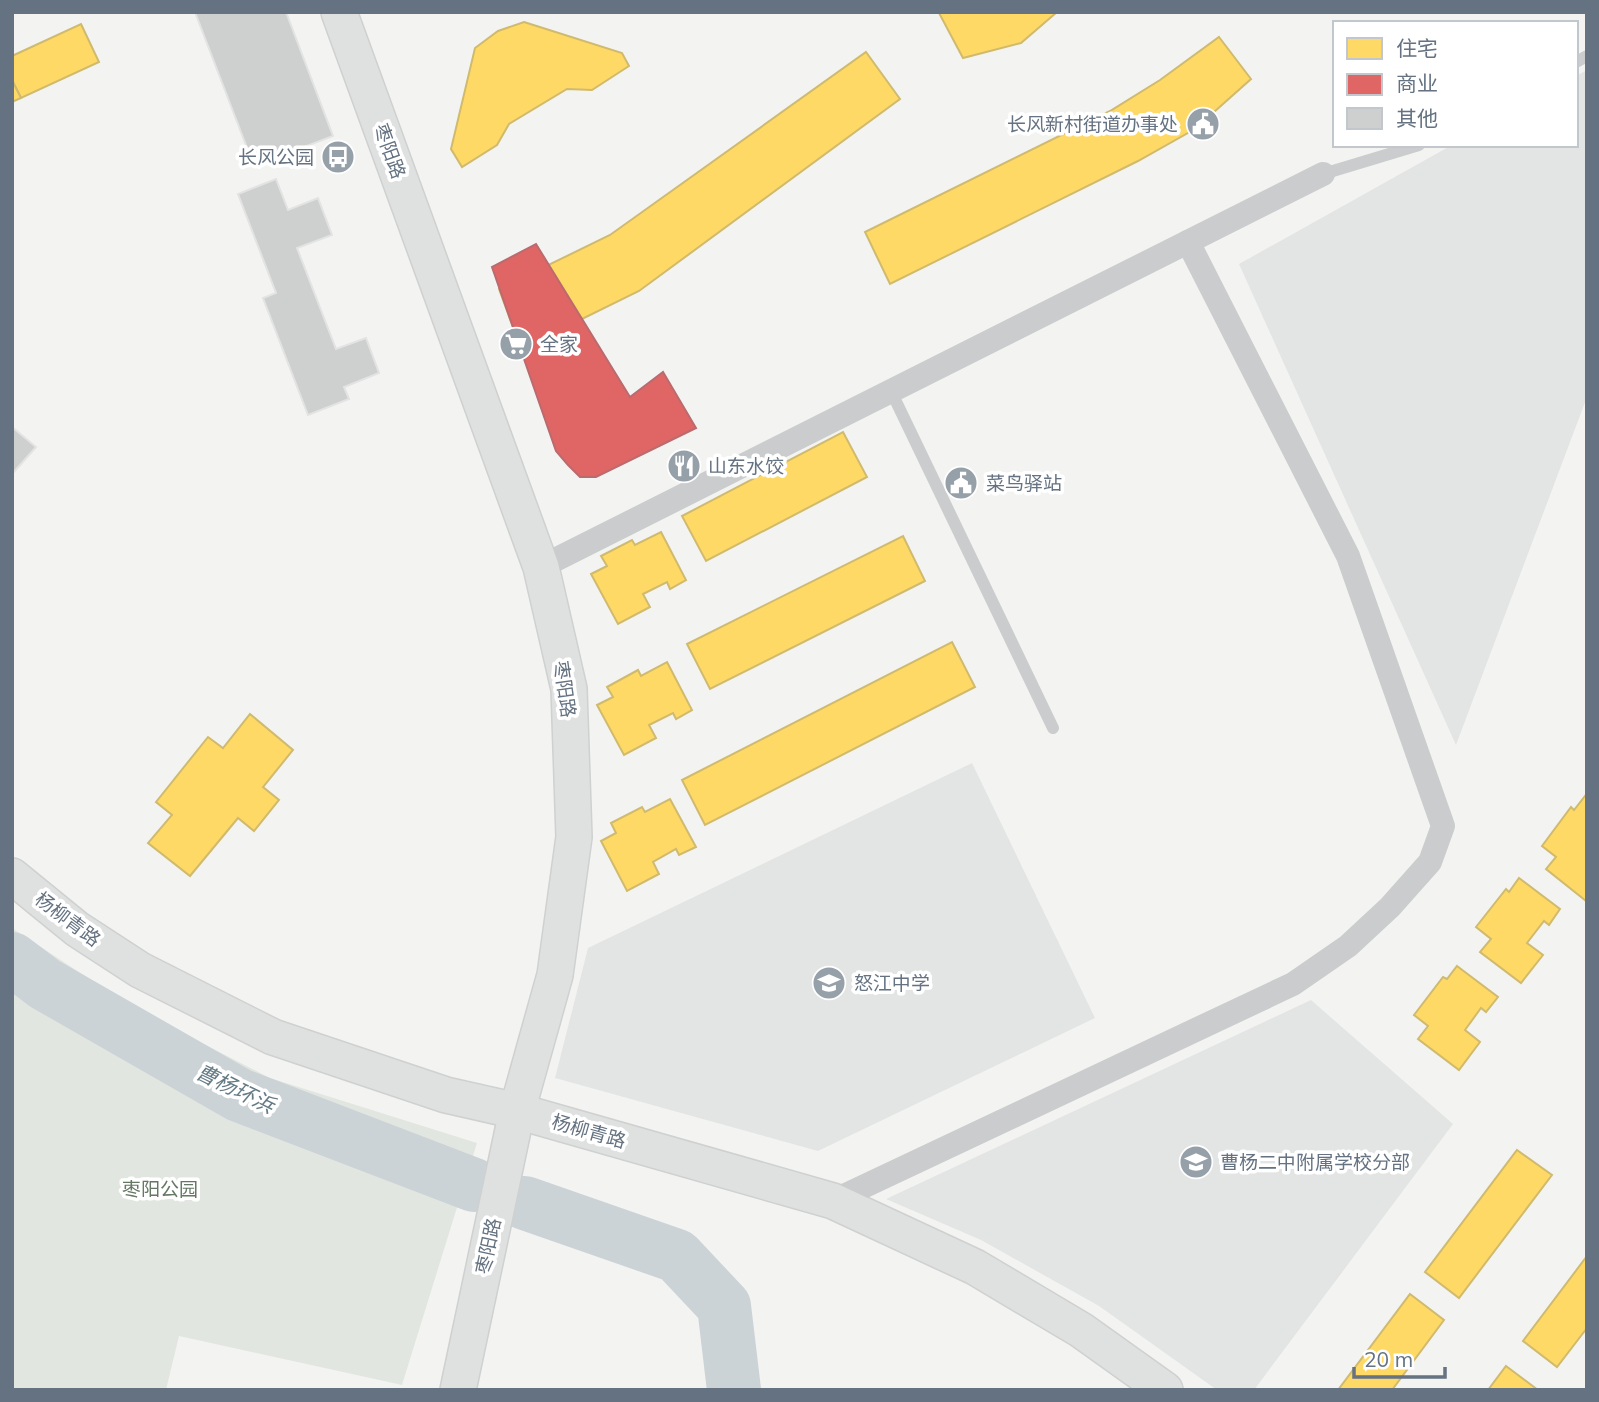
<svg xmlns="http://www.w3.org/2000/svg" width="1599" height="1402" font-family="Mulish,'Noto Sans SC',sans-serif">
<style>
.built{fill:#e3e5e4}
.park{fill:#e2e6e0}
.homes{fill:#ffd966;stroke:#d0ba6e;stroke-width:2}
.shops{fill:#e06666;stroke:#bb6a6e;stroke-width:2}
.lines{fill:none;stroke-linecap:round;stroke-linejoin:round}
.river{stroke:#ccd3d7;stroke-width:54}
.building{fill:#cecfcf;stroke:#e2e3e2;stroke-width:2}
.secondary-casing{stroke:#cfd0d0;stroke-width:38}
.lane{stroke:#cbcccd;stroke-width:12}
.street{stroke:#cbcccd;stroke-width:24}
.secondary{stroke:#dfe0e0;stroke-width:35}
.labels{text-anchor:middle;stroke-width:7;stroke-linejoin:round;paint-order:stroke}
.poi-label{font-size:19px;fill:#647281;stroke:#fff;text-anchor:start}
.street-label{font-size:19px;fill:#647281;stroke:#fff}
.park-label{font-size:19px;fill:#657863;stroke:#fff}
.water-label{font-size:21px;font-style:italic;fill:#647a85;stroke:#fff}
</style>
<rect width="100%" height="100%" fill="#f3f4f2"/>
<g class="built">
<path d="M1587 70V397L1456 745 1239 264 1452 145H1576V76Z"/>
<path d="M972 763 1095 1018 818 1151 555 1078 588 948Z"/>
<path d="M1311 1000 1453 1124 1254 1390H1217L1099 1306 981 1240 886 1199Z"/>
</g>
<path class="park" d="M12 928 137 1010 270 1078 477 1143 402 1385 179 1336 166 1390H12Z"/>
<g class="homes">
<path d="M941 12H1057L1021 43 963 58 939 13Z"/>
<path d="M524 22 622 53 629 66 592 90 567 89 509 124 497 145 462 167 451 149 475 48 498 31Z"/>
<path d="M81 24 99 62 21 98 12 80V56Z"/>
<path d="M1219 37 1251 79 1195 129 1138 161 890 284 865 232 1110 111 1160 80Z"/>
<path d="M866 52 900 99 639 291 521 349 499 289 610 235Z"/>
<path d="M12 80 21 98 12 102Z"/>
<path d="M843 432 867 477 706 561 682 516Z"/>
<path d="M661 532 686 580 670 589 667 582 643 594 650 607 618 624 591 574 607 566 601 556 632 540 635 545Z"/>
<path d="M903 536 925 581 710 689 687 644Z"/>
<path d="M952 642 975 687 705 825 682 780Z"/>
<path d="M667 662 692 710 676 719 673 713 649 725 656 738 624 755 597 705 613 697 607 687 638 670 641 676Z"/>
<path d="M250 714 293 750 263 787 279 800 254 831 238 818 190 876 148 843 172 815 156 802 208 737 223 748Z"/>
<path d="M1585 796 1587 798 1586 901 1546 869 1556 857 1542 846 1571 807 1574 810Z"/>
<path d="M670 799 696 847 679 855 676 849 653 862 659 874 627 891 601 841 616 833 611 823 642 807 645 812Z"/>
<path d="M1519 878 1560 909 1549 925 1544 921 1527 943 1543 955 1521 983 1480 952 1491 939 1476 927 1506 889 1509 892Z"/>
<path d="M1457 966 1498 997 1486 1012 1481 1008 1465 1030 1480 1042 1459 1070 1418 1039 1428 1026 1414 1015 1443 977 1447 979Z"/>
<path d="M1517 1150 1552 1175 1459 1298 1425 1272Z"/>
<path d="M1587 1256V1328L1557 1367 1523 1341Z"/>
<path d="M1410 1294 1444 1320 1392 1390H1338Z"/>
<path d="M1506 1366 1538 1390H1488Z"/>
</g>
<path class="shops" d="M536 244 630 397 663 372 696 428 596 477H580L568 465 556 451 492 267Z"/>
<g class="lines">
<g class="river">
<path d="M12 959 45 984 239 1095 474 1185"/>
<path d="M525 1203 677 1256 724 1306 734 1390"/>
</g>
</g>
<g class="building">
<path d="M195 12H286L333 136 254 166Z"/>
<path d="M276 179 288 210 318 198 332 235 297 248 336 349 366 338 379 373 344 387 349 399 308 415 263 298 276 293 238 194Z"/>
<path d="M12 427 36 447 12 474Z"/>
</g>
<g class="lines">
<defs>
<g id="secondary">
<path d="M339 12 541 567 569 689 574 837 555 975 517 1111 458 1390"/>
<path d="M12 876 77 929 140 970 273 1037 446 1095 517 1111 833 1201 975 1267 1081 1330 1165 1390"/>
</g>
</defs>
<use href="#secondary" class="secondary-casing"/>
<g class="lane">
<path d="M1576 62 1587 56"/>
<path d="M1323 174 1419 145"/>
<path d="M891 391 1053 728"/>
</g>
<g class="street">
<path d="M541 567 1323 174"/>
<path d="M833 1201 1293 984 1348 946 1390 907 1430 862 1443 826 1348 556 1188 242"/>
</g>
<use href="#secondary" class="secondary"/>
</g>
<defs>
<symbol id="civic-disc" viewBox="-11 -11 22 22"><circle r="9.5" fill="#96a0a9" stroke="#fff"/><path d="M-.6-6.5H3V-4.5H.6V-3L4-1V1h2V6H-6V1h2V-1L-.6-3ZM-1.2 2.5V6h2.4V2.5Z" fill="#fff"/></symbol>
<symbol id="bus-disc" viewBox="-11 -11 22 22"><circle r="9.5" fill="#96a0a9" stroke="#fff"/><path d="M-5-6H5V4H4V6H2V4H-2V6H-4V4H-5ZM-3.5-4V0h7V-4ZM-3.5 1.2v1.5H-2V1.2ZM2 1.2v1.5H3.5V1.2Z" fill="#fff"/></symbol>
<symbol id="supermarket-disc" viewBox="-11 -11 22 22"><circle r="9.5" fill="#96a0a9" stroke="#fff"/><path d="M-6-5.5h2.5l.6 2H6L4.5 2H-2.5L-4.4-4H-6ZM-1.5 3.2a1.3 1.3 0 1 0 .1 0ZM3 3.2a1.3 1.3 0 1 0 .1 0Z" fill="#fff"/></symbol>
<symbol id="restaurant-disc" viewBox="-11 -11 22 22"><circle r="9.5" fill="#96a0a9" stroke="#fff"/><path d="M-5-6h1v4h1v-4h1v4h1v-4h1v5L-1.5 .5V6h-2V.5L-5-1ZM5-6V6H3V1.5H1.5Q1.5-4 5-6Z" fill="#fff"/></symbol>
<symbol id="school-disc" viewBox="-11 -11 22 22"><circle r="9.5" fill="#96a0a9" stroke="#fff"/><path d="M0-5L7-2L0 1L-7-2ZM-4 1L0 2.5L4 1V4Q0 6-4 4Z" fill="#fff"/></symbol>
</defs>
<g fill-rule="evenodd">
<use href="#civic-disc" x="1184" y="105" width="38" height="38"/>
<use href="#bus-disc" x="319" y="138" width="38" height="38"/>
<use href="#supermarket-disc" x="497" y="325" width="38" height="38"/>
<use href="#restaurant-disc" x="665" y="447" width="38" height="38"/>
<use href="#civic-disc" x="942" y="464" width="38" height="38"/>
<use href="#school-disc" x="810" y="964" width="38" height="38"/>
<use href="#school-disc" x="1177" y="1143" width="38" height="38"/>
</g>
<g class="labels">
<g class="poi-label">
<text x="1178" y="131" text-anchor="end">长风新村街道办事处</text>
<text x="314" y="164" text-anchor="end">长风公园</text>
<text x="540" y="351">全家</text>
<text x="708" y="473">山东水饺</text>
<text x="986" y="490">菜鸟驿站</text>
<text x="854" y="990">怒江中学</text>
<text x="1220" y="1169">曹杨二中附属学校分部</text>
</g>
<g class="street-label">
<text transform="translate(390 151) rotate(70)" y="7">枣阳路</text>
<text transform="translate(565 689) rotate(82)" y="7">枣阳路</text>
<text transform="translate(68 919) rotate(37)" y="7">杨柳青路</text>
<text transform="translate(589 1131) rotate(16)" y="7">杨柳青路</text>
<text transform="translate(488 1246) rotate(-78)" y="7">枣阳路</text>
</g>
<g class="park-label">
<text x="160" y="1196">枣阳公园</text>
</g>
<g class="water-label">
<text transform="translate(235 1089) rotate(26)" y="7">曹杨环浜</text>
</g>
</g>
<rect width="1599" height="1402" fill="none" stroke="#647281" stroke-width="28"/>
<rect x="1333" y="21" width="245" height="126" fill="#ffffff" stroke="#c1c7cd" stroke-width="2"/>
<rect x="1347" y="38" width="35" height="21" fill="#ffd966" stroke="#c1c7cd" stroke-width="2"/>
<text x="1396" y="56" font-size="21" fill="#647281">住宅</text>
<rect x="1347" y="74" width="35" height="21" fill="#e06666" stroke="#c1c7cd" stroke-width="2"/>
<text x="1396" y="91" font-size="21" fill="#647281">商业</text>
<rect x="1347" y="108" width="35" height="21" fill="#cecfcf" stroke="#c1c7cd" stroke-width="2"/>
<text x="1396" y="126" font-size="21" fill="#647281">其他</text>
<path d="M1354 1367v10h91v-10" fill="none" stroke="#647281" stroke-width="3.5"/>
<text x="1364" y="1367" font-size="21" fill="#647281" stroke="#ffffff" stroke-width="5" paint-order="stroke">20 m</text>
</svg>
